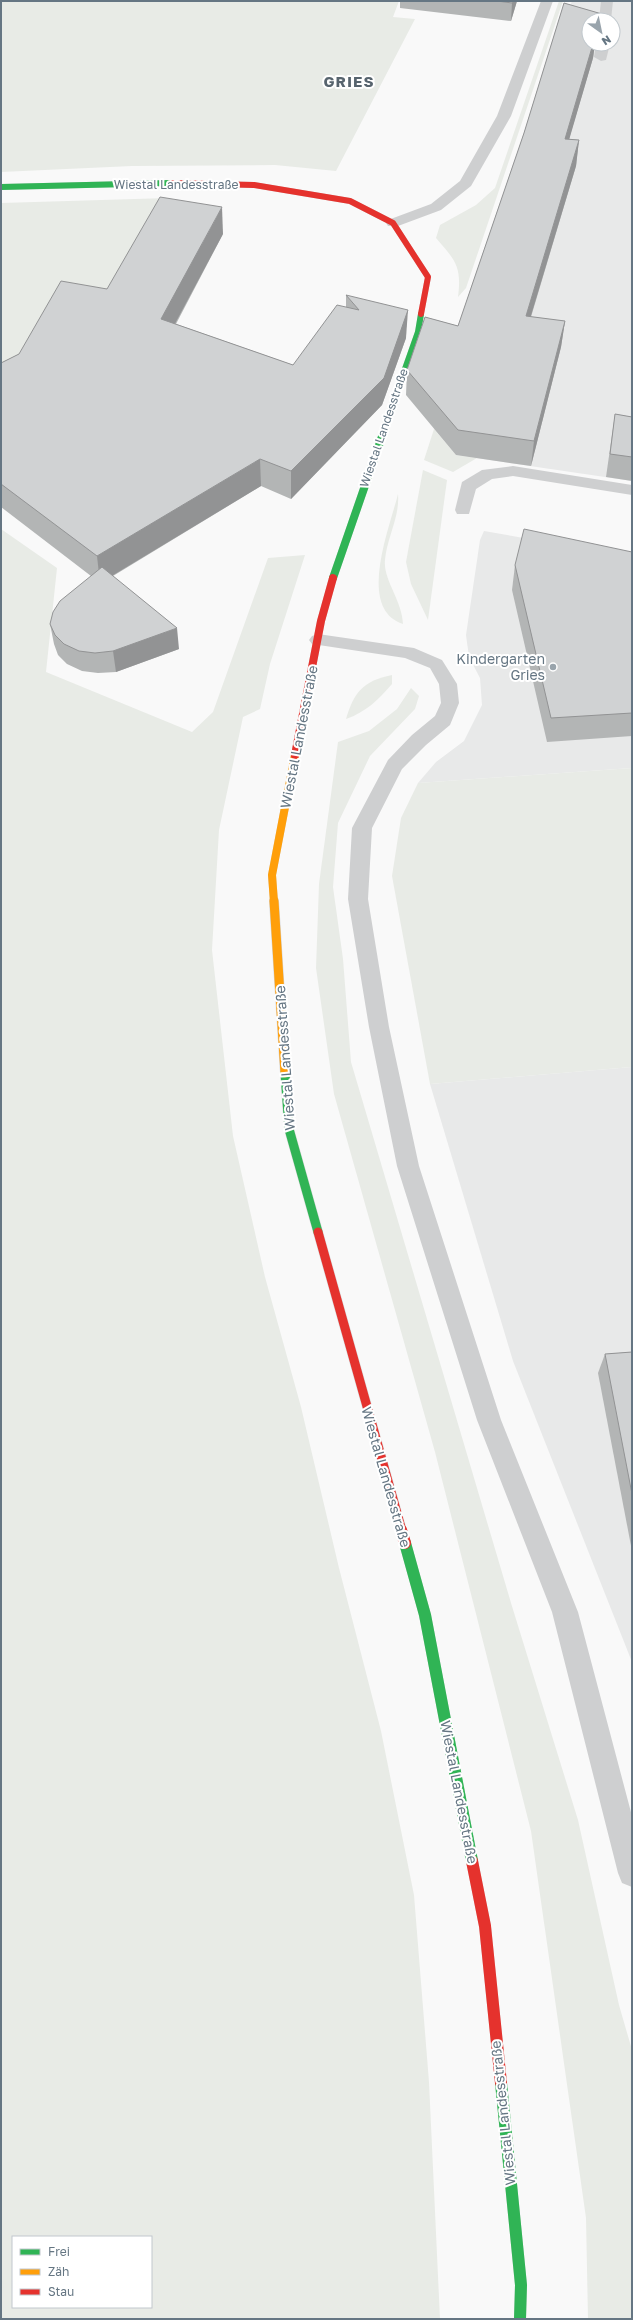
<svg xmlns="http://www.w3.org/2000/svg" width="633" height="2320" font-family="'Golos Text',sans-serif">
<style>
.built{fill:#e8e9e9;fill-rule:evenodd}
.green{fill:#e8ebe6;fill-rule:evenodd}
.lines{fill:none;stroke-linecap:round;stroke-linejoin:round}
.fast-far3-casing{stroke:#d5d6d7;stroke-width:6}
.fast-far2-casing{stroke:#d5d6d7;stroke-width:8}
.fast-far1-casing{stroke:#d5d6d7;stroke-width:10}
.fast-casing{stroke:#d5d6d7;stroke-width:12}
.slow-far1-casing{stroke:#d5d6d7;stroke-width:8}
.slow-casing{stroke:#d5d6d7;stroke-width:10}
.jam-far3-casing{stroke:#d5d6d7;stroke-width:6}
.jam-far2-casing{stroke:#d5d6d7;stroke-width:8}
.jam-far1-casing{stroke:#d5d6d7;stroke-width:10}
.jam-casing{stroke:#d5d6d7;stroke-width:12}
.lane{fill:#cecfd0;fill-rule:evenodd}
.street{fill:#cecfd0;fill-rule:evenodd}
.fast-far3{stroke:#30b455;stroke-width:6}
.fast-far2{stroke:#30b455;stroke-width:8}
.fast-far1{stroke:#30b455;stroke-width:9}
.fast{stroke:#30b455;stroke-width:12}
.slow-far1{stroke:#ff9f0a;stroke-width:8}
.slow{stroke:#ff9f0a;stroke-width:9}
.jam-far3{stroke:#e5322d;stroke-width:6}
.jam-far2{stroke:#e5322d;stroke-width:8}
.jam-far1{stroke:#e5322d;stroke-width:9}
.jam{stroke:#e5322d;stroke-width:12}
.wall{fill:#b3b5b5}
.shaded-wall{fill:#929394}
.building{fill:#d0d2d3;stroke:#929394}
.poi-dot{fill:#99a4ac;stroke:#fff;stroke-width:1.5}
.labels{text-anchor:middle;stroke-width:4;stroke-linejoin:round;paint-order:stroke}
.far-street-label{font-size:12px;fill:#657683;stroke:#fff}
.poi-label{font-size:14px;fill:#657683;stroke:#fff;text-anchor:end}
.street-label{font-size:14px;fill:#657683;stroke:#fff}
.far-district-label{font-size:15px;font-weight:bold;letter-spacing:1px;fill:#57646e;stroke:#fff}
</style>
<rect width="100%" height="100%" fill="#f9f9f9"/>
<g class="built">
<path d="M572 1H632V481L456 455 434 429 551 60ZM589 20H613V44H589Z"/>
<path d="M484 531 632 557V768L418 783 436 762 464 741 482 705 480 678 469 657 466 635 480 540Z"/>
<path d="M632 1067V1662L513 1361 430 1084Z"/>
</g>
<g class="green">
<path d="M1 1H399L393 17 415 19 336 171 275 165 132 166 1 172Z"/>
<path d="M559 1H563L466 288 458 297C462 266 455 260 436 238L440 225 476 205 495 188Z"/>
<path d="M168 198 105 306 27 355 1 365V203Z"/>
<path d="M434 429 456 455 477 458 453 472 424 460Z"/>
<path d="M423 470 447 480 428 620 411 584 406 562Z"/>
<path d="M398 494C400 517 387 537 385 560 383 580 402 600 403 624 356 609 390 527 398 494Z"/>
<path d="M1 529 57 568 46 672 192 732 213 712 268 558 305 555 270 664 260 709 243 717 219 830 212 950 233 1136 265 1277 301 1407 339 1568 381 1731 414 1895 429 2082 440 2319H1ZM13 2237H151V2307H13Z"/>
<path d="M392 675V684C378 700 366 712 346 719 354 692 363 681 392 675Z"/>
<path d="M411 688 419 696 415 709 370 756 338 823 333 887 343 959 351 1062 511 1603 578 1820 619 2005 632 2050V2319H588L586 2218 531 1831 435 1452 334 1094 316 968 319 884 338 742 369 731 397 709Z"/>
<path d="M632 768V1067L430 1084 392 876 401 818 418 783Z"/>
</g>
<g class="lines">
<defs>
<g id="fast-far3">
<path d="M1 187 171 183"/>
<path d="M394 400 418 332 421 314"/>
</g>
<path id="fast-far2" d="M333 578 395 399"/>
<path id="fast-far1" d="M285 1073 289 1129 318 1232"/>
<g id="fast">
<path d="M405 1543 425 1615 472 1861"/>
<path d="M501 2083 521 2285 520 2319"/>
</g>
<path id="slow-far1" d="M274 902 272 875 295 755"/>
<path id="slow" d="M274 901 285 1073"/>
<path id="jam-far3" d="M171 183 254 185 350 201 393 223 428 277 421 314"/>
<path id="jam-far2" d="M295 755 321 621 333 578"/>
<path id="jam-far1" d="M318 1232 402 1531"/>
<g id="jam">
<path d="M401 1530 405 1543"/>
<path d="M472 1861 485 1926 501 2083"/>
</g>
</defs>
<use href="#fast-far3" class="fast-far3-casing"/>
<use href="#fast-far2" class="fast-far2-casing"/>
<use href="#fast-far1" class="fast-far1-casing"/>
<use href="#fast" class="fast-casing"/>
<use href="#slow-far1" class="slow-far1-casing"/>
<use href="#slow" class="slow-casing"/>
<use href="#jam-far3" class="jam-far3-casing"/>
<use href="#jam-far2" class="jam-far2-casing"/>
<use href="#jam-far1" class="jam-far1-casing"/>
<use href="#jam" class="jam-casing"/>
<g class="lane">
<path d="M601 1H613L611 20H599Z"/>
<path d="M596 44H610L606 60 601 61 594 57Z"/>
<path d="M513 466 632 485V495L513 476 492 479 476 489 469 514H457L455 510 462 482 482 470Z"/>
<path d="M318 634 414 648 442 660 457 684 459 703 450 725 426 745 402 769 372 828 368 899 389 1027 419 1166 501 1420 578 1612 632 1816V1887L622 1883 618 1873 552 1612 477 1420 397 1166 369 1027 348 899 352 828 388 760 412 735 435 716 441 703 439 684 430 668 405 658 312 644 309 640 312 636Z"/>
</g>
<path class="street" d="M541 1H553L511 116 471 186 441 210 398 226H388L386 223 388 220 431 204 460 181 497 116Z"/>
<use href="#fast-far3" class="fast-far3"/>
<use href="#fast-far2" class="fast-far2"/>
<use href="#fast-far1" class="fast-far1"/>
<use href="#fast" class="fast"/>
<use href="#slow-far1" class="slow-far1"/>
<use href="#slow" class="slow"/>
<use href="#jam-far3" class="jam-far3"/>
<use href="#jam-far2" class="jam-far2"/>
<use href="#jam-far1" class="jam-far1"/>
<use href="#jam" class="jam"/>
</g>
<g class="wall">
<path d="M400 1H517L511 21 400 8Z"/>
<path d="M564 3 602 14 601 20H589V44H595L593 58 569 139 579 140 576 166 531 317 565 321 561 347 531 466 456 455 406 395 407 370 425 317 458 326 524 133Z"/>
<path d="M223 234 176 324 293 365 346 307V295L406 338 382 405 291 499 261 486 113 576 179 649 116 672 98 673 82 671 67 664 58 655 54 644 50 624 91 576 1 507V363L19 354 107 289Z"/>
<path d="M615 414 632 417V481L606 477Z"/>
<path d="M632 552V736L547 742 512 590 515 565Z"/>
<path d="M632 1352V1551L598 1373 605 1354Z"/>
</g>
<g class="shaded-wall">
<path d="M513 1H517L511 21 512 3Z"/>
<path d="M602 14 601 20H598V19Z"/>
<path d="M593 44H595L593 58 562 164 565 139Z"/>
<path d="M579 140 576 166 523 342 526 316Z"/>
<path d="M222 207 223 234 163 346 161 319Z"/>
<path d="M408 310 406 338 382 405 291 499V471Z"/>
<path d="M565 321 561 347 531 466 534 441Z"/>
<path d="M260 459 261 486 100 583 97 556Z"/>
<path d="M177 628 179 649 116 672 113 651Z"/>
</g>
<g class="building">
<path d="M497 1H513L512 3Z"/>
<path d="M564 3 602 14 598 19V20H589V44H593L565 139 579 140 526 316 565 321 534 441 458 430 407 370 425 317 458 326 524 133Z"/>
<path d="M160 197 222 207 161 319 293 365 337 305 359 310 346 295 408 310 384 378 291 471 260 459 97 556 1 484V363L19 354 61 281 107 289Z"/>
<path d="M615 414 632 417V457L610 454Z"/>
<path d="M524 529 632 552V713L551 718 515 565Z"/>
<path d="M102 567 177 628 113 651 95 653 79 651 64 644 55 635 50 624 53 612 60 601Z"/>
<path d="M632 1352V1494L605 1354Z"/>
</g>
<circle class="poi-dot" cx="553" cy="667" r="4"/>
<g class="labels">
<g class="far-street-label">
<text x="176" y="189">Wiestal Landesstraße</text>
<text transform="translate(384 428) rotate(-71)" y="4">Wiestal Landesstraße</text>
</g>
<g class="poi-label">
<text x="545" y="664">Kindergarten<tspan x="545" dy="16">Gries</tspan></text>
</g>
<g class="street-label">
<text transform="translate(299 737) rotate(-79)" y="5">Wiestal Landesstraße</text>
<text transform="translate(285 1058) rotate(-94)" y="5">Wiestal Landesstraße</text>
<text transform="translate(386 1477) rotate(74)" y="5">Wiestal Landesstraße</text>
<text transform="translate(459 1792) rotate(79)" y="5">Wiestal Landesstraße</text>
<text transform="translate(503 2113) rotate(-96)" y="5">Wiestal Landesstraße</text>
</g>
<g class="far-district-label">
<text x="349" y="87">GRIES</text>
</g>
</g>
<rect width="633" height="2320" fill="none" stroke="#657683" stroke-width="4"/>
<rect x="12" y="2236" width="140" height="72" fill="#ffffff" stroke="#c1c8cd"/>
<rect x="20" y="2249" width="20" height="6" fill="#30b455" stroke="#c1c8cd"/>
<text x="48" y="2256" font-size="12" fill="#657683">Frei</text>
<rect x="20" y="2269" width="20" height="6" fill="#ff9f0a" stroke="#c1c8cd"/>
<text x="48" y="2276" font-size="12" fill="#657683">Zäh</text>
<rect x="20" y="2289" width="20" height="6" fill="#e5322d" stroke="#c1c8cd"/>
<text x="48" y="2296" font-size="12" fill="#657683">Stau</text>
<g transform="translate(601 32) rotate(147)"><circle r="19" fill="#ffffff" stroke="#c1c8cd"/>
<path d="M0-3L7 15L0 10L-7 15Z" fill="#99a4ac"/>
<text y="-6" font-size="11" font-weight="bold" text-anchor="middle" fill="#657683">N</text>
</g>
</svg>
